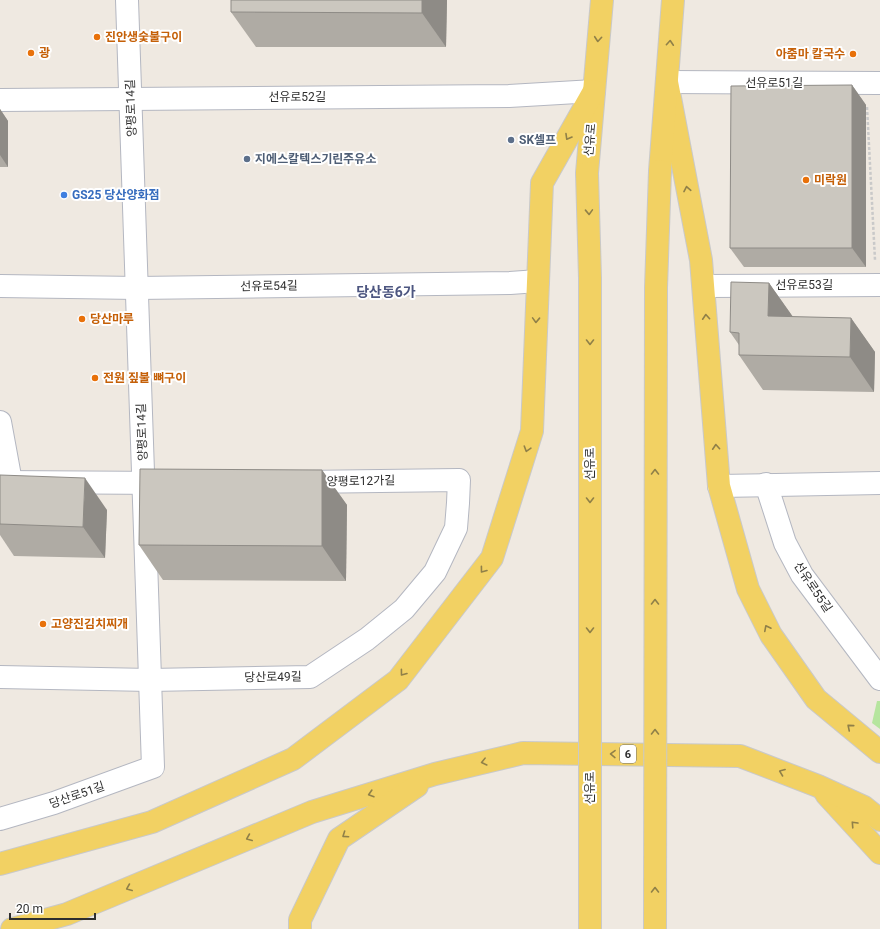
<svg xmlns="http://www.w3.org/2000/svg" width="880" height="929" font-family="Roboto,'Noto Sans KR',sans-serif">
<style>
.green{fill:#b6e59e}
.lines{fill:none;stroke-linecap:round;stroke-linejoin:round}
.street-casing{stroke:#b4b7c1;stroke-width:24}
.primary-casing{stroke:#c9c9c9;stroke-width:24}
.path{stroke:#c9c9c9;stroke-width:2.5;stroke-dasharray:3 2;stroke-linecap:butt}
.street{stroke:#fff;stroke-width:22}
.primary{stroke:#f2d163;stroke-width:22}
.primary-bridge-casing{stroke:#c9c9c9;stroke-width:24;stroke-linecap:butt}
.primary-bridge{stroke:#f2d163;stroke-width:22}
.wall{fill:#afaba4}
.shaded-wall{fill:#8e8b86}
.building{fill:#cbc7bf;stroke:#8e8b86}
.oneway{stroke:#908048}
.food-dot{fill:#e8710a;stroke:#fff;stroke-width:1.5}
.service-dot{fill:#5c6f8a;stroke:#fff;stroke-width:1.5}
.shop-dot{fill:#3f7fe0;stroke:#fff;stroke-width:1.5}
.labels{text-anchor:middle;stroke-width:4;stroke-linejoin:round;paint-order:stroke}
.shield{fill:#fff;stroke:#6d6d6d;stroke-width:1}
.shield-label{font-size:11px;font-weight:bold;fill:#2e2e2e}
.food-label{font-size:12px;font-weight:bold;fill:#c56008;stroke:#fff;text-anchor:start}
.street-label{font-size:12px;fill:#2e2e2e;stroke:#fff}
.service-label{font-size:12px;font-weight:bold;fill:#4e5e75;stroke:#fff;text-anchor:start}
.shop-label{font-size:12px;font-weight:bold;fill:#366cbe;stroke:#fff;text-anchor:start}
.quarter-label{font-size:14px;font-weight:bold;fill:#4d5680;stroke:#fff}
</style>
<rect width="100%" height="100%" fill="#efe9e1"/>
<path class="green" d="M877 701H880V729L872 723Z"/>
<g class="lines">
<defs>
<g id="street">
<path d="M667 82 880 83"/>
<path d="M0 100 509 96 594 91"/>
<path d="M0 286 137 288 510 283 538 281"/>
<path d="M704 286 880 285"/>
<path d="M0 422 11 482"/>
<path d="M0 482 170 483"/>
<path d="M766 484 785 543 802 575 880 679"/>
<path d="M719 486 880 483"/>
<path d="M0 677 150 680 310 677 367 639 404 609 435 572 456 528 458 503 459 480 301 482"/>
<path d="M0 819 54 803 153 767 127 0"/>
</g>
<g id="primary">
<path d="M667 82 701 260 719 486 748 589 771 635 816 699 880 752"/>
<path d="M660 171 673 0"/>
<path d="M587 173 602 0"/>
<path d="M826 794 880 853"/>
<path d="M0 864 152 822 293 759 398 680 492 558 532 431 542 183 594 91"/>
<path d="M12 929 67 914 312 812 435 774 523 753 740 756 818 786 864 807 880 820"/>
<path d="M300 929V920L339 839 417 786"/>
</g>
</defs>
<use href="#street" class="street-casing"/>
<use href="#primary" class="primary-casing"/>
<path class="path" d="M867 107 875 260"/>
<use href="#street" class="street"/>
<use href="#primary" class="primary"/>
<defs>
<g id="primary-bridge">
<path d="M587 173 590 278V929"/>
<path d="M655 929 656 288 660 171"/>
</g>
</defs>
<use href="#primary-bridge" class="primary-bridge-casing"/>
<use href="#primary-bridge" class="primary-bridge"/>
</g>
<g class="wall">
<path d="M231 0H447L446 47H256L231 12Z"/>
<path d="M852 85 866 105V267H744L730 248Z"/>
<path d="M0 109 8 121V167H0Z"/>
<path d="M769 283 793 317 851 318 875 352 874 392 763 390 739 355V345L730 332Z"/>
<path d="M322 470 347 505 346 581 163 580 139 545Z"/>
<path d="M0 475 107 510 105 558 14 556 0 535Z"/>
</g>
<g class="shaded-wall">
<path d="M422 0H447L446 47 422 13Z"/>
<path d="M852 85 866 105V267L852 248Z"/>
<path d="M0 109 8 121V167L0 155Z"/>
<path d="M769 283 793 317 768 316Z"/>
<path d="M851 318 875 352 874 392 850 357Z"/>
<path d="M322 470 347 505 346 581 322 546Z"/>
<path d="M85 478 107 510 105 558 83 527Z"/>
</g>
<g class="building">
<path d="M231 0H422V13L231 12Z"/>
<path d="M852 85V248H730L731 86Z"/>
<path d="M731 282 769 283 768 316 851 318 850 357 739 355V333L730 332Z"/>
<path d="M140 469 322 470V546L139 545Z"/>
<path d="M0 475 85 478 83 527 0 524Z"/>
</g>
<defs><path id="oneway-chevron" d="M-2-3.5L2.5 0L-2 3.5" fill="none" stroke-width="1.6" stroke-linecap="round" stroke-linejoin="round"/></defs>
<g class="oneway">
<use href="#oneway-chevron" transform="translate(598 39) rotate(95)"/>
<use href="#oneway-chevron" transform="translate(670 43) rotate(-86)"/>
<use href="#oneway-chevron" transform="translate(568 137) rotate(120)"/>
<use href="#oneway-chevron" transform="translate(687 189) rotate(-101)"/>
<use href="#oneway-chevron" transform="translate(589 212) rotate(88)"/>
<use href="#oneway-chevron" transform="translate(706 317) rotate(-94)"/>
<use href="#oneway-chevron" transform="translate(536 320) rotate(92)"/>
<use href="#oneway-chevron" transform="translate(590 342) rotate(90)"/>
<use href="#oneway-chevron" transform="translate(716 447) rotate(-94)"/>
<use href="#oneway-chevron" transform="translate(527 449) rotate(107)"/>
<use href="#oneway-chevron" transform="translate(655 472) rotate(-90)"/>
<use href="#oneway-chevron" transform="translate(590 500) rotate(90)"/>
<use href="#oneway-chevron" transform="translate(483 570) rotate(127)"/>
<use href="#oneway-chevron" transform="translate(655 602) rotate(-90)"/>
<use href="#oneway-chevron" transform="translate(767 628) rotate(-117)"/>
<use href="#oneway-chevron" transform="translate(590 630) rotate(90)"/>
<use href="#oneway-chevron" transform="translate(403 673) rotate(127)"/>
<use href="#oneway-chevron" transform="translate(850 727) rotate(-140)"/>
<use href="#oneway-chevron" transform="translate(655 732) rotate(-90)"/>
<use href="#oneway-chevron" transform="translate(613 754) rotate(-179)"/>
<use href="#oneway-chevron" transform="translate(484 762) rotate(166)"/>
<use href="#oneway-chevron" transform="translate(782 772) rotate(-159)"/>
<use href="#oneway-chevron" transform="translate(371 794) rotate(163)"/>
<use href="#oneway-chevron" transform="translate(854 824) rotate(-133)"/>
<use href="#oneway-chevron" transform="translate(345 835) rotate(146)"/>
<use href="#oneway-chevron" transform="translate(249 838) rotate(157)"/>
<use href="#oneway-chevron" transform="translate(129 888) rotate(157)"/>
<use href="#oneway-chevron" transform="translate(655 890) rotate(-90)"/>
</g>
<g class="food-dot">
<circle cx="97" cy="37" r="4"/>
<circle cx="31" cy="53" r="4"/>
<circle cx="853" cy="54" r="4"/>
<circle cx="806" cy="180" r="4"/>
<circle cx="82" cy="319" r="4"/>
<circle cx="95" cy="378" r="4"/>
<circle cx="43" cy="624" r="4"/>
</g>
<g class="service-dot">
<circle cx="511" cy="140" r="4"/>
<circle cx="247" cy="159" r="4"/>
</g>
<circle class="shop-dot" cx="64" cy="195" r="4"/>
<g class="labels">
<rect class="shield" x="620" y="745" width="16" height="18" rx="3"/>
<g class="shield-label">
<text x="628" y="758">6</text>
</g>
<g class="food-label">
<text x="105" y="41">진안생숯불구이</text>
<text x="39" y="57">광</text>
<text x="845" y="58" text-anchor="end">아줌마 칼국수</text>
<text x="814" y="184">미락원</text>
<text x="90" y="323">당산마루</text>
<text x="103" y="382">전원 짚불 뼈구이</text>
<text x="51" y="628">고양진김치찌개</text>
</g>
<g class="street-label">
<text x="774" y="87">선유로51길</text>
<text x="297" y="101">선유로52길</text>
<text transform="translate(131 108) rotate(-92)" y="4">양평로14길</text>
<text transform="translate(590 140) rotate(-85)" y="4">선유로</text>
<text x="804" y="289">선유로53길</text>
<text transform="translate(269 286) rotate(-1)" y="4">선유로54길</text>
<text transform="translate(142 432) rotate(-92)" y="4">양평로14길</text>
<text transform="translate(590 464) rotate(-90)" y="4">선유로</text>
<text transform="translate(361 481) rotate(-1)" y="4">양평로12가길</text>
<text transform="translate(813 587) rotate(56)" y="4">선유로55길</text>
<text transform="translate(273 677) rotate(-1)" y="4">당산로49길</text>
<text transform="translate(590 788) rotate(-90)" y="4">선유로</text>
<text transform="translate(77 795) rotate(-19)" y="4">당산로51길</text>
</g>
<g class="service-label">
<text x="519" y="144">SK셀프</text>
<text x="255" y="163">지에스칼텍스기린주유소</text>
</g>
<g class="shop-label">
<text x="72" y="199">GS25 당산양화점</text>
</g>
<g class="quarter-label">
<text x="386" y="297">당산동6가</text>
</g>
</g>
<path d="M10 913v6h85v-6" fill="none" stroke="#2e2e2e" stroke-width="2"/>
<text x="16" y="913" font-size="12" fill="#2e2e2e" stroke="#ffffff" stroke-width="3" paint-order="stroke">20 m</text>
</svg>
